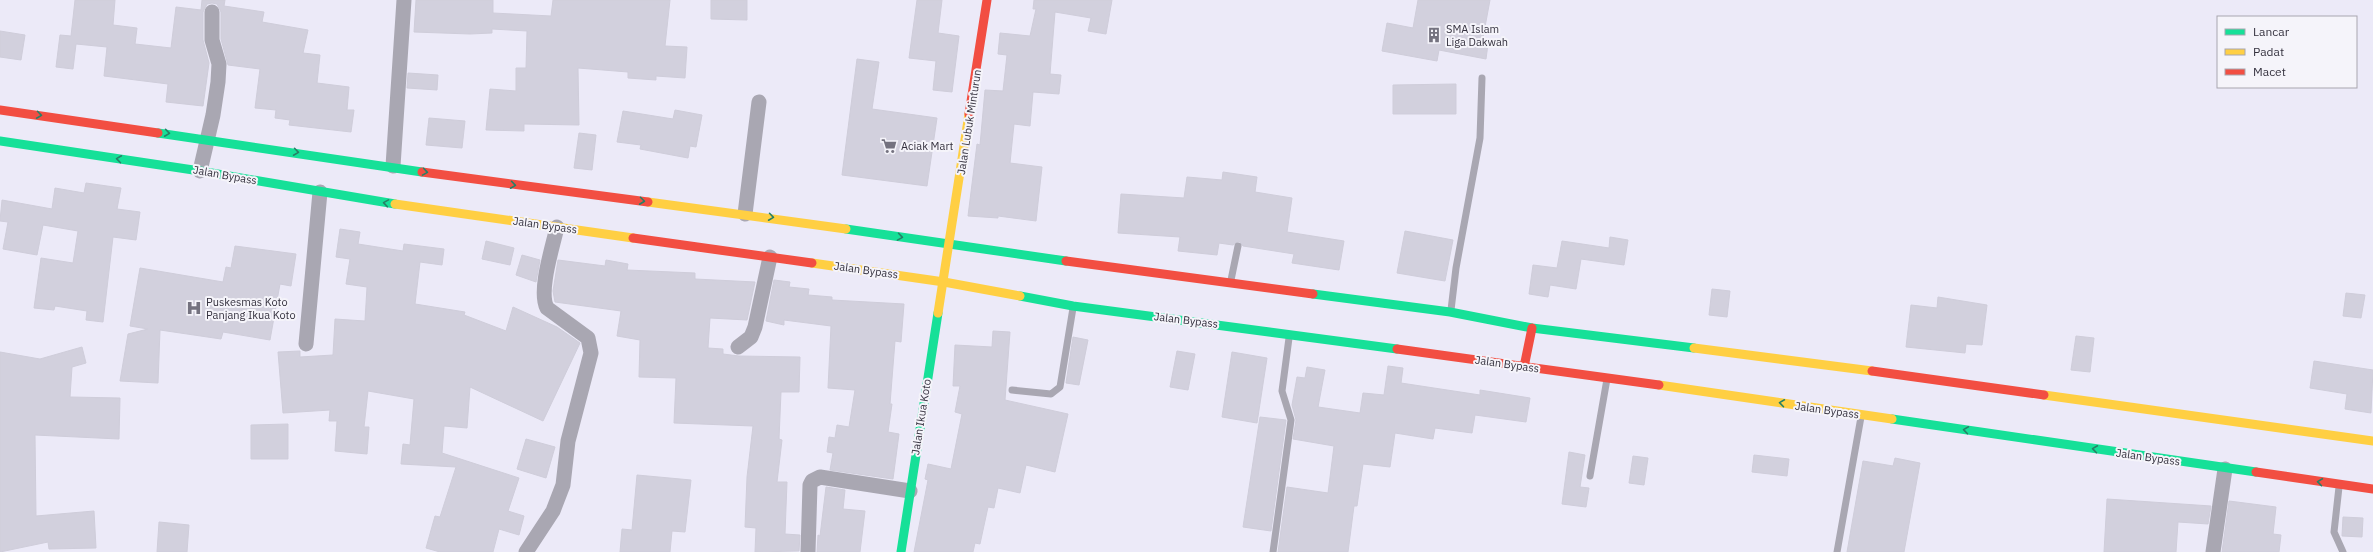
<svg xmlns="http://www.w3.org/2000/svg" width="2373" height="552" font-family="'IBM Plex Sans',sans-serif">
<style>
.building{fill:#d2d0dd;stroke:#cfcdda}
.lines{fill:none;stroke-linecap:round;stroke-linejoin:round}
.lane{stroke:#a9a7b2;stroke-width:7}
.street{stroke:#a9a7b2;stroke-width:15}
.fast{stroke:#16e098;stroke-width:9}
.slow{stroke:#ffcf43;stroke-width:9}
.jam{stroke:#f24e42;stroke-width:9}
.oneway{stroke:#268066}
.labels{text-anchor:middle;stroke-width:4;stroke-linejoin:round;paint-order:stroke}
.poi-label{font-size:11px;fill:#34313e;stroke:#f5f4fa;text-anchor:start}
.street-label{font-size:11px;fill:#34313e;stroke:#f5f4fa}
</style>
<rect width="100%" height="100%" fill="#eceaf8"/>
<g class="building">
<path d="M75 0H115L113 25 137 28 135 44 171 48 176 7 201 10 202 0H225L224 6 264 12 262 22 308 30 303 53 320 55 317 83 349 87 347 110H354L351 132 289 125 290 120 275 118 276 110 255 108 260 69 228 65 221 39V12L217 4 212 3 207 4 203 12V40L209 63 203 106 166 102 168 84 104 76 107 47 76 44 73 69 56 67 60 35 71 36Z"/>
<path d="M416 0H493V13L551 16 553 0H670L665 46 687 47 685 78 656 76V80L628 78V72L578 68 579 125 524 124V131L486 130 490 89 516 91V68H526L527 31 492 29V33L470 34 414 32Z"/>
<path d="M711 0H747V20L711 19Z"/>
<path d="M917 0H942L938 33 959 36 952 92 933 90 936 61 909 58Z"/>
<path d="M1034 0H1112L1106 34 1088 31 1091 18 1055 12 1050 74 1061 75 1059 94 1033 92 1030 126 1014 124 1010 163 1042 167 1036 221 998 216V218L968 216 977 144 980 145 985 90 1003 91 1007 55 998 54 1000 33 1030 36 1036 9H1033Z"/>
<path d="M1418 0H1490L1482 43 1488 44 1486 59 1439 50 1437 61 1382 51 1387 23 1413 28Z"/>
<path d="M0 31 25 35 21 60 0 57Z"/>
<path d="M857 59 879 62 872 109 937 118 927 186 842 175Z"/>
<path d="M408 73 438 75 437 90 407 88Z"/>
<path d="M1456 84V114H1393V85Z"/>
<path d="M675 110 702 115 696 147 690 146 688 158 640 149 641 145 617 142 623 111 673 119Z"/>
<path d="M429 118 465 121 462 148 426 145Z"/>
<path d="M579 133 596 135 592 170 574 168Z"/>
<path d="M1223 172 1257 177 1255 192 1292 198 1287 232 1344 241 1339 270 1292 263 1294 254 1243 246 1239 241 1233 245 1219 243 1217 255 1178 251 1180 237 1118 233 1121 194 1184 198 1187 177 1222 180Z"/>
<path d="M86 183 121 188 117 209 140 212 136 240 113 237 103 322 86 320 87 311 55 306 54 310 34 308 41 258 73 263 78 231 43 225 37 255 3 249 8 222 0 221 2 200 52 209 55 188 84 193Z"/>
<path d="M340 229 360 232 358 244 403 251 404 244 444 249 442 265 420 262 415 304 465 312 464 315 506 331 513 307 557 327 580 343 543 421 470 387 467 428 444 426 442 453 519 478 508 511 524 516 519 535 499 529 493 552H440L426 548 435 516 440 517 456 467 401 464 403 444 410 445 414 399 368 391 364 427H369L367 454 335 451 337 421H329L330 410 283 413 278 352 300 351V357L333 355 335 319 365 321 367 287 346 284 350 259 336 257Z"/>
<path d="M1405 231 1453 240 1445 281 1397 273Z"/>
<path d="M1610 237 1628 240 1624 265 1581 259 1576 289 1550 285 1548 297 1529 294 1533 265 1557 268 1562 241 1609 248Z"/>
<path d="M486 241 514 248 510 265 482 259Z"/>
<path d="M235 246 296 254 291 286 280 284 270 340 223 332 221 339 160 330 158 383 120 381 128 334 148 329 130 326 140 268 223 282 226 267 231 268Z"/>
<path d="M522 255 540 260 536 282 516 275Z"/>
<path d="M558 260 605 266 606 260 628 264 627 270 695 273V279L755 282 747 320 710 318 708 348 723 349V354L739 356 800 357 799 392H781L779 439 782 440 777 482H787L785 534 800 535 799 551 755 552 756 528 745 527 747 477 753 426 674 423 676 378 639 377 640 340 617 336 621 311 555 302 553 291Z"/>
<path d="M774 280 790 282 789 287 809 289 808 295 832 297V300L904 304 901 342 895 341 890 404H892L888 432 899 434 893 479 830 470 833 453 827 452 829 437 835 438 837 425 849 427 855 390 828 388 831 326 784 320V325L766 321Z"/>
<path d="M1712 289 1730 291 1727 317 1709 315Z"/>
<path d="M2346 293 2365 295 2361 318 2343 316Z"/>
<path d="M1938 297 1987 305 1982 345 1966 344 1965 353 1906 347 1911 305 1937 308Z"/>
<path d="M993 331 1010 332 1005 400 1068 414 1055 472 1026 465 1020 493 998 488 994 508 988 507 980 544 975 543 973 552H914L928 480 925 479 928 464 951 469 962 414 955 412 960 386H953L955 345 992 347Z"/>
<path d="M2076 336 2094 338 2090 372 2071 370Z"/>
<path d="M1073 337 1088 340 1079 385 1066 383Z"/>
<path d="M82 347 86 363 72 367 70 397 120 398 119 439 35 435 36 516 94 511 96 548 49 549 48 542 0 552V352L40 359Z"/>
<path d="M1177 351 1195 354 1188 390 1170 387Z"/>
<path d="M1232 352 1267 358 1257 423 1222 417Z"/>
<path d="M2314 361 2373 370 2371 413 2345 409 2347 394 2310 388Z"/>
<path d="M1388 366 1403 368 1401 383 1480 395V390L1530 398 1526 422 1475 415 1472 433 1435 428 1433 439 1395 433 1390 467 1363 464 1357 506H1354L1348 552H1278L1287 487 1328 493 1334 446 1293 439 1296 420 1292 405 1297 377 1305 378 1307 367 1325 370 1318 407 1360 413 1363 393 1384 395Z"/>
<path d="M1260 417 1286 420 1271 531 1243 527Z"/>
<path d="M288 424V459H251V425Z"/>
<path d="M526 439 555 447 546 478 517 469Z"/>
<path d="M1569 452 1585 455 1580 487 1589 488 1586 507 1562 504Z"/>
<path d="M1754 455 1789 459 1787 476 1752 472Z"/>
<path d="M1633 456 1648 458 1644 485 1629 483Z"/>
<path d="M1895 458 1920 463 1904 552H1847L1863 461 1893 466Z"/>
<path d="M637 475 691 480 685 532 672 531 670 552H620L622 529 632 530Z"/>
<path d="M826 487 845 490 843 509 865 511 860 552H817L818 535 820 536Z"/>
<path d="M2107 499 2211 506 2208 524 2178 522 2176 552H2104Z"/>
<path d="M2229 501 2276 507 2273 534 2281 535 2279 552H2222Z"/>
<path d="M2343 517 2363 518 2362 537 2342 536Z"/>
<path d="M159 522 189 525 187 552H157Z"/>
</g>
<g class="lines">
<g class="lane">
<path d="M1231 280 1238 246"/>
<path d="M1451 310 1456 268 1480 138 1482 78"/>
<path d="M1012 390 1051 394 1060 387 1073 308"/>
<path d="M1590 476 1607 379"/>
<path d="M2339 487 2334 532 2343 552"/>
<path d="M1273 552 1291 420 1282 391 1289 338"/>
<path d="M1837 552 1861 417"/>
</g>
<g class="street">
<path d="M393 166 404 0"/>
<path d="M200 171 213 115 218 82 219 64 212 40V12"/>
<path d="M745 214 759 102"/>
<path d="M306 344 320 192"/>
<path d="M738 347 751 337 755 327 770 257"/>
<path d="M526 552 553 511 563 485 568 441 591 353 588 338 547 308C538 291 553 246 557 227"/>
<path d="M808 552 810 485 812 481 820 477 910 491"/>
<path d="M2213 552 2225 469"/>
</g>
<g class="fast">
<path d="M158 133 422 172"/>
<path d="M0 141 200 171 395 204"/>
<path d="M846 229 1066 261"/>
<path d="M1313 294 1450 312 1532 328 1694 348"/>
<path d="M1020 296 1073 306 1397 349"/>
<path d="M1892 419 2256 472"/>
<path d="M901 552 938 313"/>
</g>
<g class="slow">
<path d="M648 202 846 229"/>
<path d="M395 204 633 238"/>
<path d="M812 263 944 282 1020 296"/>
<path d="M938 313 969 114"/>
<path d="M1694 348 1872 371"/>
<path d="M1659 385 1892 419"/>
<path d="M2044 395 2373 441"/>
</g>
<g class="jam">
<path d="M0 110 158 133"/>
<path d="M969 114 987 0"/>
<path d="M422 172 648 202"/>
<path d="M633 238 812 263"/>
<path d="M1066 261 1313 294"/>
<path d="M1397 349 1659 385"/>
<path d="M1524 367 1532 328"/>
<path d="M1872 371 2044 395"/>
<path d="M2256 472 2373 489"/>
</g>
</g>
<defs><path id="oneway-chevron" d="M-2-3.5L2.5 0L-2 3.5" fill="none" stroke-width="1.6" stroke-linecap="round" stroke-linejoin="round"/></defs>
<g class="oneway">
<use href="#oneway-chevron" transform="translate(39 115) rotate(8)"/>
<use href="#oneway-chevron" transform="translate(167 133) rotate(8)"/>
<use href="#oneway-chevron" transform="translate(296 152) rotate(8)"/>
<use href="#oneway-chevron" transform="translate(119 159) rotate(-172)"/>
<use href="#oneway-chevron" transform="translate(425 172) rotate(9)"/>
<use href="#oneway-chevron" transform="translate(513 185) rotate(8)"/>
<use href="#oneway-chevron" transform="translate(642 201) rotate(7)"/>
<use href="#oneway-chevron" transform="translate(386 203) rotate(-171)"/>
<use href="#oneway-chevron" transform="translate(771 217) rotate(8)"/>
<use href="#oneway-chevron" transform="translate(900 237) rotate(9)"/>
<use href="#oneway-chevron" transform="translate(1782 403) rotate(-172)"/>
<use href="#oneway-chevron" transform="translate(1966 430) rotate(-172)"/>
<use href="#oneway-chevron" transform="translate(2095 449) rotate(-172)"/>
<use href="#oneway-chevron" transform="translate(2320 482) rotate(-172)"/>
</g>
<defs>
<symbol id="building-bare" viewBox="-9 -9 18 18"><path d="M-4-6H4V6H1V3H-1V6H-4ZM-2.5-4.3h1.7v1.8h-1.7ZM.8-4.3h1.7v1.8H.8ZM-2.5-1h1.7V.8h-1.7ZM.8-1h1.7V.8H.8Z" fill="#74727f" stroke="#f5f4fa" stroke-width="2.5" paint-order="stroke"/></symbol>
<symbol id="supermarket-bare" viewBox="-9 -9 18 18"><path d="M-6-5.5h2.5l.6 2H6L4.5 2H-2.5L-4.4-4H-6ZM-1.5 3.2a1.3 1.3 0 1 0 .1 0ZM3 3.2a1.3 1.3 0 1 0 .1 0Z" fill="#74727f" stroke="#f5f4fa" stroke-width="2.5" paint-order="stroke"/></symbol>
<symbol id="hospital-bare" viewBox="-9 -9 18 18"><path d="M-5-5h3v3.5h4V-5h3V5h-3V1.5h-4V5h-3Z" fill="#74727f" stroke="#f5f4fa" stroke-width="2.5" paint-order="stroke"/></symbol>
</defs>
<g fill-rule="evenodd">
<use href="#building-bare" x="1423" y="24" width="22" height="22"/>
<use href="#supermarket-bare" x="878" y="135" width="22" height="22"/>
<use href="#hospital-bare" x="183" y="297" width="22" height="22"/>
</g>
<g class="labels">
<g class="poi-label">
<text x="1446" y="33">SMA Islam<tspan x="1446" dy="13">Liga Dakwah</tspan></text>
<text x="901" y="150">Aciak Mart</text>
<text x="206" y="306">Puskesmas Koto<tspan x="206" dy="13">Panjang Ikua Koto</tspan></text>
</g>
<g class="street-label">
<text transform="translate(969 122) rotate(-81)" y="4">Jalan Lubuk Minturun</text>
<text transform="translate(225 175) rotate(10)" y="4">Jalan Bypass</text>
<text transform="translate(545 225) rotate(8)" y="4">Jalan Bypass</text>
<text transform="translate(866 270) rotate(8)" y="4">Jalan Bypass</text>
<text transform="translate(1186 320) rotate(7)" y="4">Jalan Bypass</text>
<text transform="translate(1507 364) rotate(8)" y="4">Jalan Bypass</text>
<text transform="translate(1827 410) rotate(8)" y="4">Jalan Bypass</text>
<text transform="translate(921 417) rotate(-81)" y="4">Jalan Ikua Koto</text>
<text transform="translate(2148 457) rotate(8)" y="4">Jalan Bypass</text>
</g>
</g>
<rect x="2217" y="16" width="140" height="72" fill="#f5f4fa" stroke="#a8a6af"/>
<rect x="2225" y="29" width="20" height="6" fill="#16e098" stroke="#a8a6af"/>
<text x="2253" y="36" font-size="12" fill="#34313e">Lancar</text>
<rect x="2225" y="49" width="20" height="6" fill="#ffcf43" stroke="#a8a6af"/>
<text x="2253" y="56" font-size="12" fill="#34313e">Padat</text>
<rect x="2225" y="69" width="20" height="6" fill="#f24e42" stroke="#a8a6af"/>
<text x="2253" y="76" font-size="12" fill="#34313e">Macet</text>
</svg>
